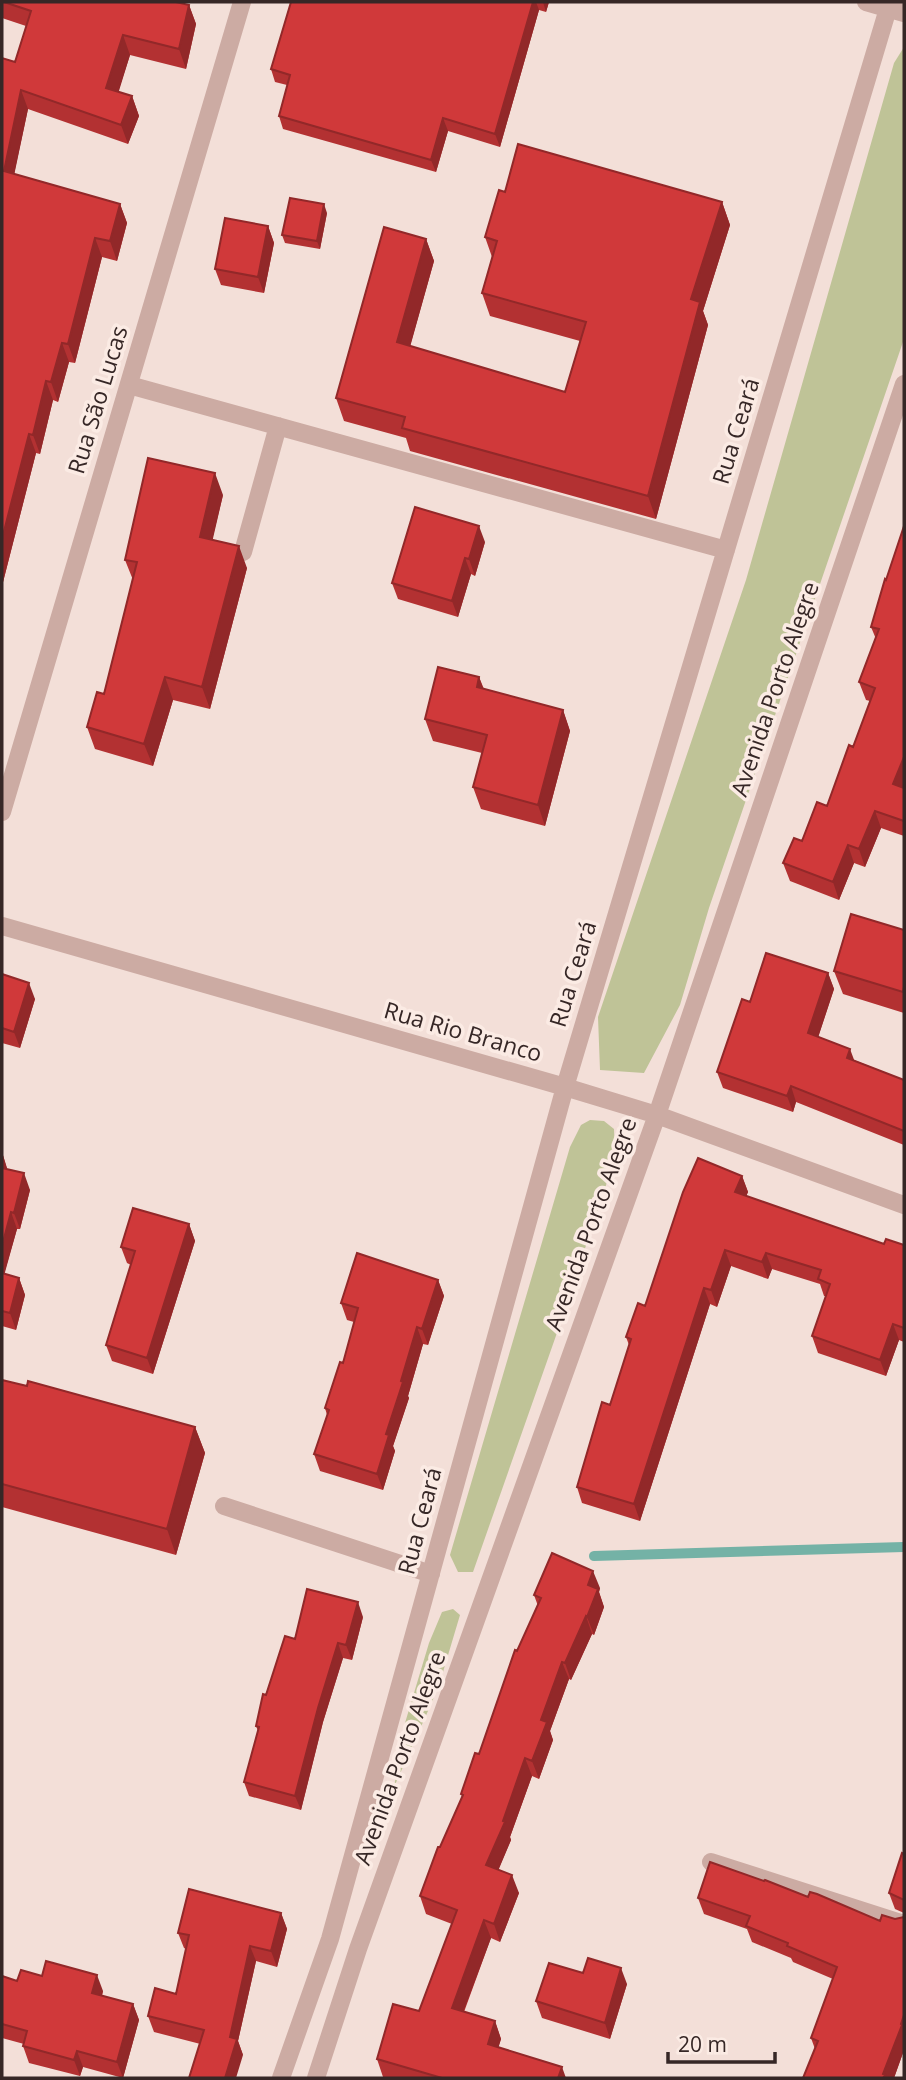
<svg xmlns="http://www.w3.org/2000/svg" width="906" height="2080" font-family="'Open Sans',sans-serif">
	<rect width="100%" height="100%" fill="#f3dfd8"/>
	<path fill="#bfc397" d="M904,47V339L709,908L680,1005L644,1073L600,1070L598,1017L746,580L894,63Z
		M590,1120L604,1121L614,1129L615,1158L558,1330L473,1572H458L450,1555L570,1147L581,1125Z
		M453,1609L460,1615L443,1672L432,1702L394,1787L405,1723L429,1643L442,1612Z"/>
	<g fill="none" stroke-linecap="round" stroke-linejoin="round">
		<path stroke="#74b2a6" stroke-width="10" d="M594,1556L904,1547"/>
		<path stroke="#ccaba3" stroke-width="18" d="M866,2L904,13
			M129,385L726,550
			M243,552L278,426
			M2,812L242,2
			M2,926L565,1087L657,1115L904,1205
			M224,1506L431,1574
			M711,1862L904,1924
			M281,2078L330,1939L565,1087L890,2
			M316,2078L358,1949L657,1115L904,384"/>
	</g>
	<path fill="#b33132" d="M2,2H183L182,3L189,5L196,24L186,69L130,55L118,92L132,96L139,116L128,144L28,109L14,174L120,204L127,223L117,261L102,257L75,363L69,362L58,402L53,400L40,454L36,453L2,586L15,62L26,26L2,18Z
		M291,2H549L546,12L539,10L500,147L448,131L436,172L283,129L279,116L287,85L275,82L271,69Z
		M505,192L722,202L730,225L703,311L708,325L656,519L410,451L406,438L344,421L336,398L426,239L434,261L410,346L565,392L580,341L490,316L482,293L492,257L485,237Z
		M327,213L320,249L285,243L282,235Z
		M268,226L274,243L264,293L221,285L215,269Z
		M223,495L212,540L247,568L210,709L173,700L153,766L95,749L87,727L104,694L133,580L125,560Z
		M904,526V836L881,828L865,867L854,863L839,900L790,881L783,863L802,841L827,806L853,747L870,701L866,700L859,682L876,639L871,627Z
		M485,542L475,576L471,574L458,617L398,599L392,583Z
		M479,677L484,689L563,710L570,731L545,826L481,809L473,787L482,753L433,741L425,719Z
		M904,930V1013L843,994L834,971Z
		M828,973L834,989L818,1037L854,1060L904,1080V1145L796,1102L793,1112L723,1088L717,1072L750,1002Z
		M2,974L35,999L20,1048L2,1043Z
		M2,1152L7,1169L30,1190L20,1229H17L4,1274L19,1278L25,1295L16,1330L2,1326Z
		M742,1176L748,1192L746,1196L884,1244L904,1245V1342L899,1340L886,1376L818,1353L812,1336L826,1296H824L820,1284L772,1269L768,1279L731,1266L717,1307L710,1304L640,1521L582,1503L577,1487L610,1405L629,1345L626,1337L645,1306Z
		M189,1224L195,1241L153,1374L112,1361L106,1345L131,1265L127,1263L121,1247Z
		M438,1280L444,1296L428,1345L423,1344L408,1396L409,1398L393,1446L395,1451L383,1490L320,1471L314,1454L327,1415L325,1408L343,1363L354,1322L347,1320L341,1303Z
		M2,1380L195,1427L205,1453L176,1555L2,1507Z
		M600,1588L599,1592L604,1607L594,1635L592,1634L571,1680L569,1679L550,1731L553,1740L539,1779L532,1776L510,1837L511,1840L498,1870L519,1893L500,1942L491,1938L464,2012L495,2021L501,2039L498,2048L566,2078H387L383,2077L377,2059L419,2011L452,1924L426,1914L420,1896L462,1796L461,1794L479,1754L517,1651L538,1606L534,1595Z
		M363,1617L352,1660L343,1658L323,1722L301,1810L249,1796L244,1782L258,1731L256,1726L266,1695Z
		M904,1854V1913L895,1909L889,1893Z
		M808,1897L904,2050L894,2078H803L815,2049L811,2038L833,1979L793,1962L791,1958L752,1942L747,1929L704,1914L698,1898Z
		M281,1913L287,1929L277,1967L256,1961L238,2041L243,2055L154,2032L148,2016L176,1994L186,1949L184,1948L178,1933Z
		M583,1973L627,1984L610,2039L542,2018L536,2001Z
		M2,1976L17,1981L103,1991L102,1996L133,2004L139,2020L123,2078L83,2067L80,2076L29,2063L23,2046L24,2044L2,2038Z"/>
	<path fill="#922829" d="M533,2H536L539,10L500,147L495,134Z
		M543,2H549L546,12Z
		M189,5L196,24L186,69L179,49Z
		M123,35L130,55L114,107L106,88Z
		M21,90L28,109L11,190L4,171Z
		M132,96L139,116L128,144L121,125Z
		M443,118L448,131L436,172L431,160Z
		M722,202L730,225L703,311L708,325L656,519L648,496L691,299Z
		M120,204L127,223L117,261L110,241Z
		M324,204L327,213L320,249L317,241Z
		M268,226L274,243L264,293L258,277Z
		M95,238L102,257L75,363L68,344Z
		M426,239L434,261L405,365L397,342Z
		M62,343L69,362L58,402L51,382Z
		M46,381L53,400L40,454L33,435Z
		M29,434L36,453L2,586V539Z
		M215,473L223,495L208,560L200,537Z
		M479,526L485,542L475,576L469,559Z
		M239,546L247,568L210,709L202,687Z
		M465,558L471,574L458,617L452,601Z
		M165,677L173,700L153,766L144,744Z
		M479,677L487,699L477,687Z
		M563,710L570,731L545,826L538,805Z
		M904,757V790L893,784Z
		M875,811L881,828L865,867L859,849Z
		M848,845L854,863L839,900L833,882Z
		M828,973L834,989L814,1050L808,1033Z
		M29,983L35,999L20,1048L14,1032Z
		M850,1049L856,1065L847,1058Z
		M791,1086L796,1102L793,1112L787,1096Z
		M2,1152L7,1168L3,1183L2,1179Z
		M24,1173L30,1190L20,1229L14,1213Z
		M742,1176L748,1192L741,1208L735,1192Z
		M11,1212L17,1229L2,1283V1246Z
		M189,1224L195,1241L153,1374L147,1358Z
		M725,1250L731,1266L717,1307L711,1290Z
		M766,1253L772,1269L768,1279L762,1262Z
		M19,1278L25,1295L16,1330L10,1313Z
		M438,1280L444,1296L428,1345L422,1329Z
		M704,1288L710,1304L640,1521L634,1504Z
		M893,1324L899,1340L886,1376L880,1360Z
		M417,1327L423,1344L408,1396L409,1398L393,1446L395,1451L383,1490L377,1474L386,1434Z
		M195,1427L205,1453L176,1555L167,1529Z
		M593,1571L600,1588L599,1592L604,1607L594,1635L587,1617L588,1585Z
		M358,1602L363,1617L352,1660L346,1645Z
		M586,1616L592,1634L571,1680L565,1663Z
		M338,1643L343,1658L323,1722L301,1810L295,1796L318,1708Z
		M562,1662L569,1679L550,1731L553,1740L539,1779L532,1761L541,1720Z
		M525,1758L532,1776L510,1837L511,1840L493,1883L486,1865Z
		M512,1875L519,1893L500,1942L494,1924Z
		M281,1913L287,1929L277,1967L271,1951Z
		M484,1920L491,1938L458,2026L452,2008Z
		M250,1946L256,1961L238,2041L243,2055L236,2078H225L230,2037Z
		M621,1968L627,1984L610,2039L605,2023Z
		M97,1975L103,1991L98,2009L92,1993Z
		M133,2004L139,2020L123,2078L117,2062Z
		M904,2015V2050L894,2078H883V2074Z
		M495,2021L501,2039L494,2062L488,2044Z
		M77,2051L83,2067L80,2076L74,2060Z
		M562,2067L566,2078H558Z"/>
	<path fill="#d0393a" stroke="#922829" stroke-width="2" d="M4,2H176L189,5L179,49L123,35L106,88L132,96L121,125L21,90L4,171L120,204L110,241L95,238L68,344L62,343L51,382L46,381L33,435L29,434L2,539V58L15,62L31,11Z
		M291,2H533L495,134L443,118L431,160L279,116L290,75L271,69Z
		M518,144L722,202L691,299L700,302L648,496L402,428L405,417L336,398L384,227L426,239L397,342L565,392L586,322L482,293L497,241L485,237L499,190L505,192Z
		M290,198L324,204L317,241L282,235Z
		M225,218L268,226L258,277L215,269Z
		M148,458L215,473L200,537L239,546L202,687L165,677L144,744L87,727L97,692L104,694L137,562L125,560Z
		M415,507L479,526L469,559L465,558L452,601L392,583Z
		M904,526V757L893,784L904,788V821L875,811L859,849L848,845L833,882L783,863L794,838L802,841L817,802L827,806L849,745L853,747L875,688L859,682L879,629L871,627L885,579L886,580Z
		M438,667L479,677L477,687L563,710L538,805L473,787L487,735L425,719Z
		M851,914L904,930V987L903,992L834,971Z
		M766,953L828,973L808,1033L850,1049L847,1058L904,1080V1131L791,1086L787,1096L717,1072L742,999L750,1002Z
		M2,974L29,983L14,1032L2,1028Z
		M698,1158L742,1176L735,1192L884,1244L886,1239L904,1245V1328L893,1324L880,1360L812,1336L830,1284L818,1279L821,1270L766,1253L762,1262L725,1250L711,1290L704,1288L634,1504L577,1487L602,1402L610,1405L631,1339L626,1337L638,1303L645,1306L683,1192Z
		M2,1168L24,1173L14,1213L11,1212L2,1246Z
		M133,1208L189,1224L147,1358L106,1345L135,1251L121,1247Z
		M357,1253L438,1280L422,1329L417,1327L401,1381L403,1382L386,1434L389,1435L377,1474L314,1454L329,1410L325,1408L340,1362L343,1363L358,1308L341,1303Z
		M2,1273L19,1278L10,1313L2,1311Z
		M2,1380L27,1386L28,1381L195,1427L167,1529L2,1484Z
		M552,1553L593,1571L588,1585L598,1589L587,1617L586,1616L565,1663L562,1662L541,1720L547,1722L532,1761L525,1758L503,1821L505,1822L486,1865L512,1875L494,1924L484,1920L452,2008L495,2021L488,2044L562,2067L558,2078H442L377,2059L393,2004L419,2011L457,1910L420,1896L438,1847H440L463,1795L461,1794L475,1753L479,1754L515,1650L517,1651L541,1598L534,1595Z
		M307,1589L358,1602L346,1645L338,1643L318,1708L295,1796L244,1782L259,1727L256,1726L263,1694L266,1695L285,1636L295,1639Z
		M902,1853L904,1854V1900L889,1893Z
		M710,1862L764,1881L765,1880L808,1897L810,1892L817,1894L880,1921L882,1915L895,1919L904,1917V2015L901,2024L902,2025L883,2074L885,2075L883,2078H803L818,2041L811,2038L837,1967L787,1946L788,1943L746,1926L750,1916L698,1898Z
		M189,1889L281,1913L271,1951L250,1946L230,2037L237,2039L225,2078H189L204,2030L148,2016L155,1988L176,1994L189,1935L178,1933Z
		M588,1958L621,1968L605,2023L536,2001L549,1963L583,1973Z
		M46,1961L97,1975L92,1993L133,2004L117,2062L77,2051L74,2060L23,2046L27,2031L2,2024V1976L17,1981L21,1970L42,1976Z"/>
	<g text-anchor="middle" stroke-width="7" stroke-linejoin="round" paint-order="stroke">
		<g font-size="23" fill="#362726" stroke="#fbebe4">
			<text transform="translate(98 400) rotate(-73)" y="8">Rua São Lucas</text>
			<text transform="translate(736 431) rotate(-73)" y="8">Rua Ceará</text>
			<text transform="translate(775 689) rotate(-71)" y="8">Avenida Porto Alegre</text>
			<text transform="translate(573 974) rotate(-73)" y="8">Rua Ceará</text>
			<text transform="translate(463 1032) rotate(16)" y="8">Rua Rio Branco</text>
			<text transform="translate(591 1224) rotate(-70)" y="8">Avenida Porto Alegre</text>
			<text transform="translate(420 1521) rotate(-75)" y="8">Rua Ceará</text>
			<text transform="translate(400 1758) rotate(-70)" y="8">Avenida Porto Alegre</text>
		</g>
	</g>
	<rect width="906" height="2080" fill="none" stroke="#362726" stroke-width="7"/>
	<path d="M668 2052v10h107v-10" fill="none" stroke="#362726" stroke-width="3.5"/>
	<text x="678" y="2052" font-size="21" fill="#362726" stroke="#fbebe4" stroke-width="5" paint-order="stroke">20 m</text>
</svg>
